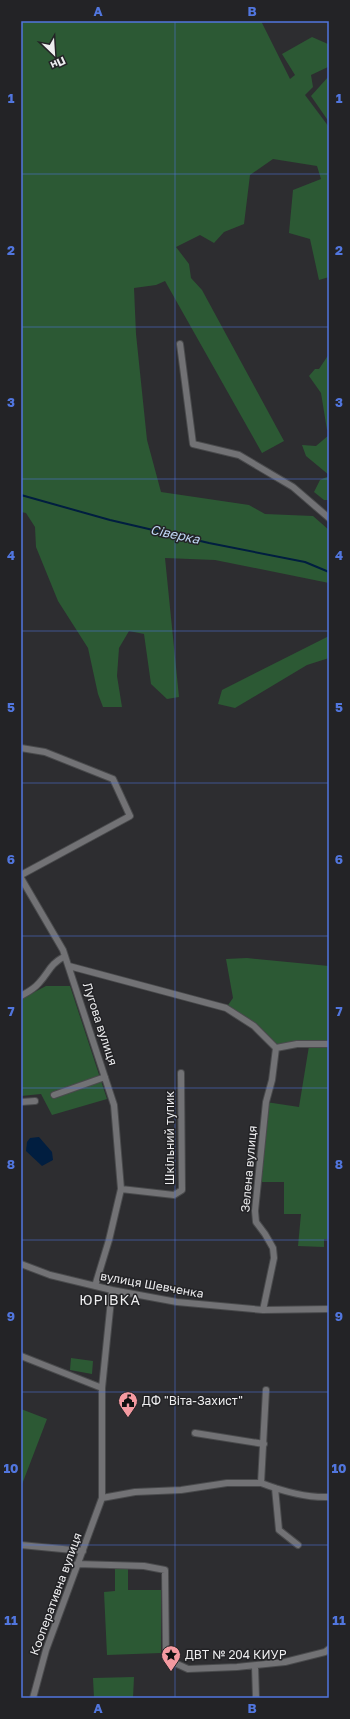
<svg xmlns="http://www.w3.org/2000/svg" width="350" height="1719" font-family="'Golos Text',sans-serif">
	<rect width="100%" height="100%" fill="#2d2d30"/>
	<path fill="#2c5934" d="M21,21H261L290,79L295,75L282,54L312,37L328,44V67L311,75L313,87L305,95L329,127V277L319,280L310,239L289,233L293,190L321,179L317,166L273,159L250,175L244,224L224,232L214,243L200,235L176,247L189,264L191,278L202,290L284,441L262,453L165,281L156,285L134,288L136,334L147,440L161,492L249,505L265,514L313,516L329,530V583L215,560L165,558L179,697L167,699L151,684L144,634L129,631L119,648L117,676L122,707H103L98,694L88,648L58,601L36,547L35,527L26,513L21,512Z
		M329,76V122L311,96Z
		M329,354V429L327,430L321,393L309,376L315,369H319Z
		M329,435V475L306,456L302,445L316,446Z
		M329,476V500H324L314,492L320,480Z
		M329,636V658L307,665L235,708L218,704L222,690Z
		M247,958L329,966V1239H324V1247L298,1246L301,1214H284V1182H258L266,1102L299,1107L309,1046L276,1048L254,1026L226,1008L233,998L226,959Z
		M46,986H70L107,1099L52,1115L41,1094L21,1096V999Z
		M71,1358L93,1361L92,1374L70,1370Z
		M21,1409L47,1419L21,1487Z
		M115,1568L128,1569V1590H161V1653L107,1655L104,1592L115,1591Z
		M134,1677L133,1698H94L93,1678Z"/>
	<path fill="#011e40" d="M39,1137L52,1152L53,1160L42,1166L26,1151L27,1142L30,1138Z"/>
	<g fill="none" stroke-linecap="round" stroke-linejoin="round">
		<path stroke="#011e40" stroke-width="2" d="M21,495L110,520L209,543L305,562L329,572"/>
		<g stroke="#494a4c" stroke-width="8">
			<path id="minor" d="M180,344L193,444L239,455L293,487L329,518
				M21,748L45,752L113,779L130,816L21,875
				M21,878L63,950L114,1105L121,1189L109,1240L95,1286
				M69,966L226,1008L254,1026L276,1048L297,1044H329
				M21,996C28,992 34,989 39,983C50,971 49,965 65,956
				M54,1095L105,1077
				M21,1102L35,1101
				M121,1189L174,1195L182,1190L181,1073
				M21,1264L50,1275L112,1290L177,1302L263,1310L329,1309
				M263,1310L274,1258L273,1248L265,1234L256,1222L255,1211L266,1102L272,1080L276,1048
				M21,1356L102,1388
				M266,1390L261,1483C282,1491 306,1498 329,1497
				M195,1433L264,1444
				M275,1488L279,1530L298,1545
				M102,1498L135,1492L181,1490L227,1483H261
				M21,1545L83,1551
				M77,1564L144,1566L165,1570L166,1659L188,1669L237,1667L285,1662L325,1652L329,1649
				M255,1666L256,1698
				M33,1698L46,1650L102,1498V1388L112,1290"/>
		</g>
		<use href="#minor" stroke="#727275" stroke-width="6"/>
	</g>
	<path fill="none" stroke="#5176de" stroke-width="1" stroke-opacity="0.55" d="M175,21V1698M21,174H329M21,327H329M21,479H329M21,631H329M21,783H329M21,936H329M21,1088H329M21,1240H329M21,1392H329M21,1545H329"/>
	<defs>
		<g id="civic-pin" transform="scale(1)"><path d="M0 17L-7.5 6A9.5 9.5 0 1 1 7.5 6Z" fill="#f49aa1" stroke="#232326"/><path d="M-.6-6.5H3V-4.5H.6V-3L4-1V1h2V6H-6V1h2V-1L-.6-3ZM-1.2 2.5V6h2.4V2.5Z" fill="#111"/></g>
		<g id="sight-pin" transform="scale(1)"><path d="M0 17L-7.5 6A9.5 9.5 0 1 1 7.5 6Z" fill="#f49aa1" stroke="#232326"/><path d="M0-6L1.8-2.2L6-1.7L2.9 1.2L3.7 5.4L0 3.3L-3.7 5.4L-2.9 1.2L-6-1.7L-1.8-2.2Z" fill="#111"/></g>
	</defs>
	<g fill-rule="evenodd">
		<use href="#civic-pin" x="128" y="1401"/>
		<use href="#sight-pin" x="171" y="1655"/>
	</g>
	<g text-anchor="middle" stroke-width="3" stroke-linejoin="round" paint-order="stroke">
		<g font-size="12" fill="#ededef" stroke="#232326">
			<text transform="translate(100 1024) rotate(72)" y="4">Лугова вулиця</text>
			<text transform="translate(170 1138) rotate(-90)" y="4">Шкільний тупик</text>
			<text transform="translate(249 1169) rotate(-85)" y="4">Зелена вулиця</text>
			<text transform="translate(152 1285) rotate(10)" y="4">вулиця Шевченка</text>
			<text transform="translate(56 1594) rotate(-70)" y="4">Кооперативна вулиця</text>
		</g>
		<g font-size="12" fill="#ededef" stroke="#232326" text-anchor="start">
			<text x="142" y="1405">ДФ "Віта-Захист"</text>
			<text x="185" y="1659">ДВТ № 204 КИУР</text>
		</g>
		<g font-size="13" font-style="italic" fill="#bdd4f2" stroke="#232326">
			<text transform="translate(175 534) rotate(12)" y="5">Сіверка</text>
		</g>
		<g font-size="14" letter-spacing="1" fill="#ededef" stroke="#232326">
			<text x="110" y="1305">ЮРІВКА</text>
		</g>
	</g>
	<rect width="350" height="1719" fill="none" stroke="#232326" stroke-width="44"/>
	<g transform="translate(54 54) rotate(155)" stroke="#232326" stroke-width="3" paint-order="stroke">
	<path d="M0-3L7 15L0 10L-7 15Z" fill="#ededef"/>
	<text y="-6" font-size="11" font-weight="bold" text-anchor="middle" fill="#ededef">Пн</text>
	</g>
	<rect x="22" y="22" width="306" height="1675" fill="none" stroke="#5176de" stroke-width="1.5"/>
	<g font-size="13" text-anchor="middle" font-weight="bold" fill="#5176de">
		<text x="98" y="16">A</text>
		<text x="252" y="16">B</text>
		<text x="11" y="103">1</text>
		<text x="339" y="103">1</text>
		<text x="11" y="255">2</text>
		<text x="339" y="255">2</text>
		<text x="11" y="407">3</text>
		<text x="339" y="407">3</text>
		<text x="11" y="560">4</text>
		<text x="339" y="560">4</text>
		<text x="11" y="712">5</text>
		<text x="339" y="712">5</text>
		<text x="11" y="864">6</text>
		<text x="339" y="864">6</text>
		<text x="11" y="1016">7</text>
		<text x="339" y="1016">7</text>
		<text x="11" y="1169">8</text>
		<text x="339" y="1169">8</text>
		<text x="11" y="1321">9</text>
		<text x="339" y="1321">9</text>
		<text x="11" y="1473">10</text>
		<text x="339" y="1473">10</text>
		<text x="11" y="1625">11</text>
		<text x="339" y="1625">11</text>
		<text x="98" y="1713">A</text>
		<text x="252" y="1713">B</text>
	</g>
</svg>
